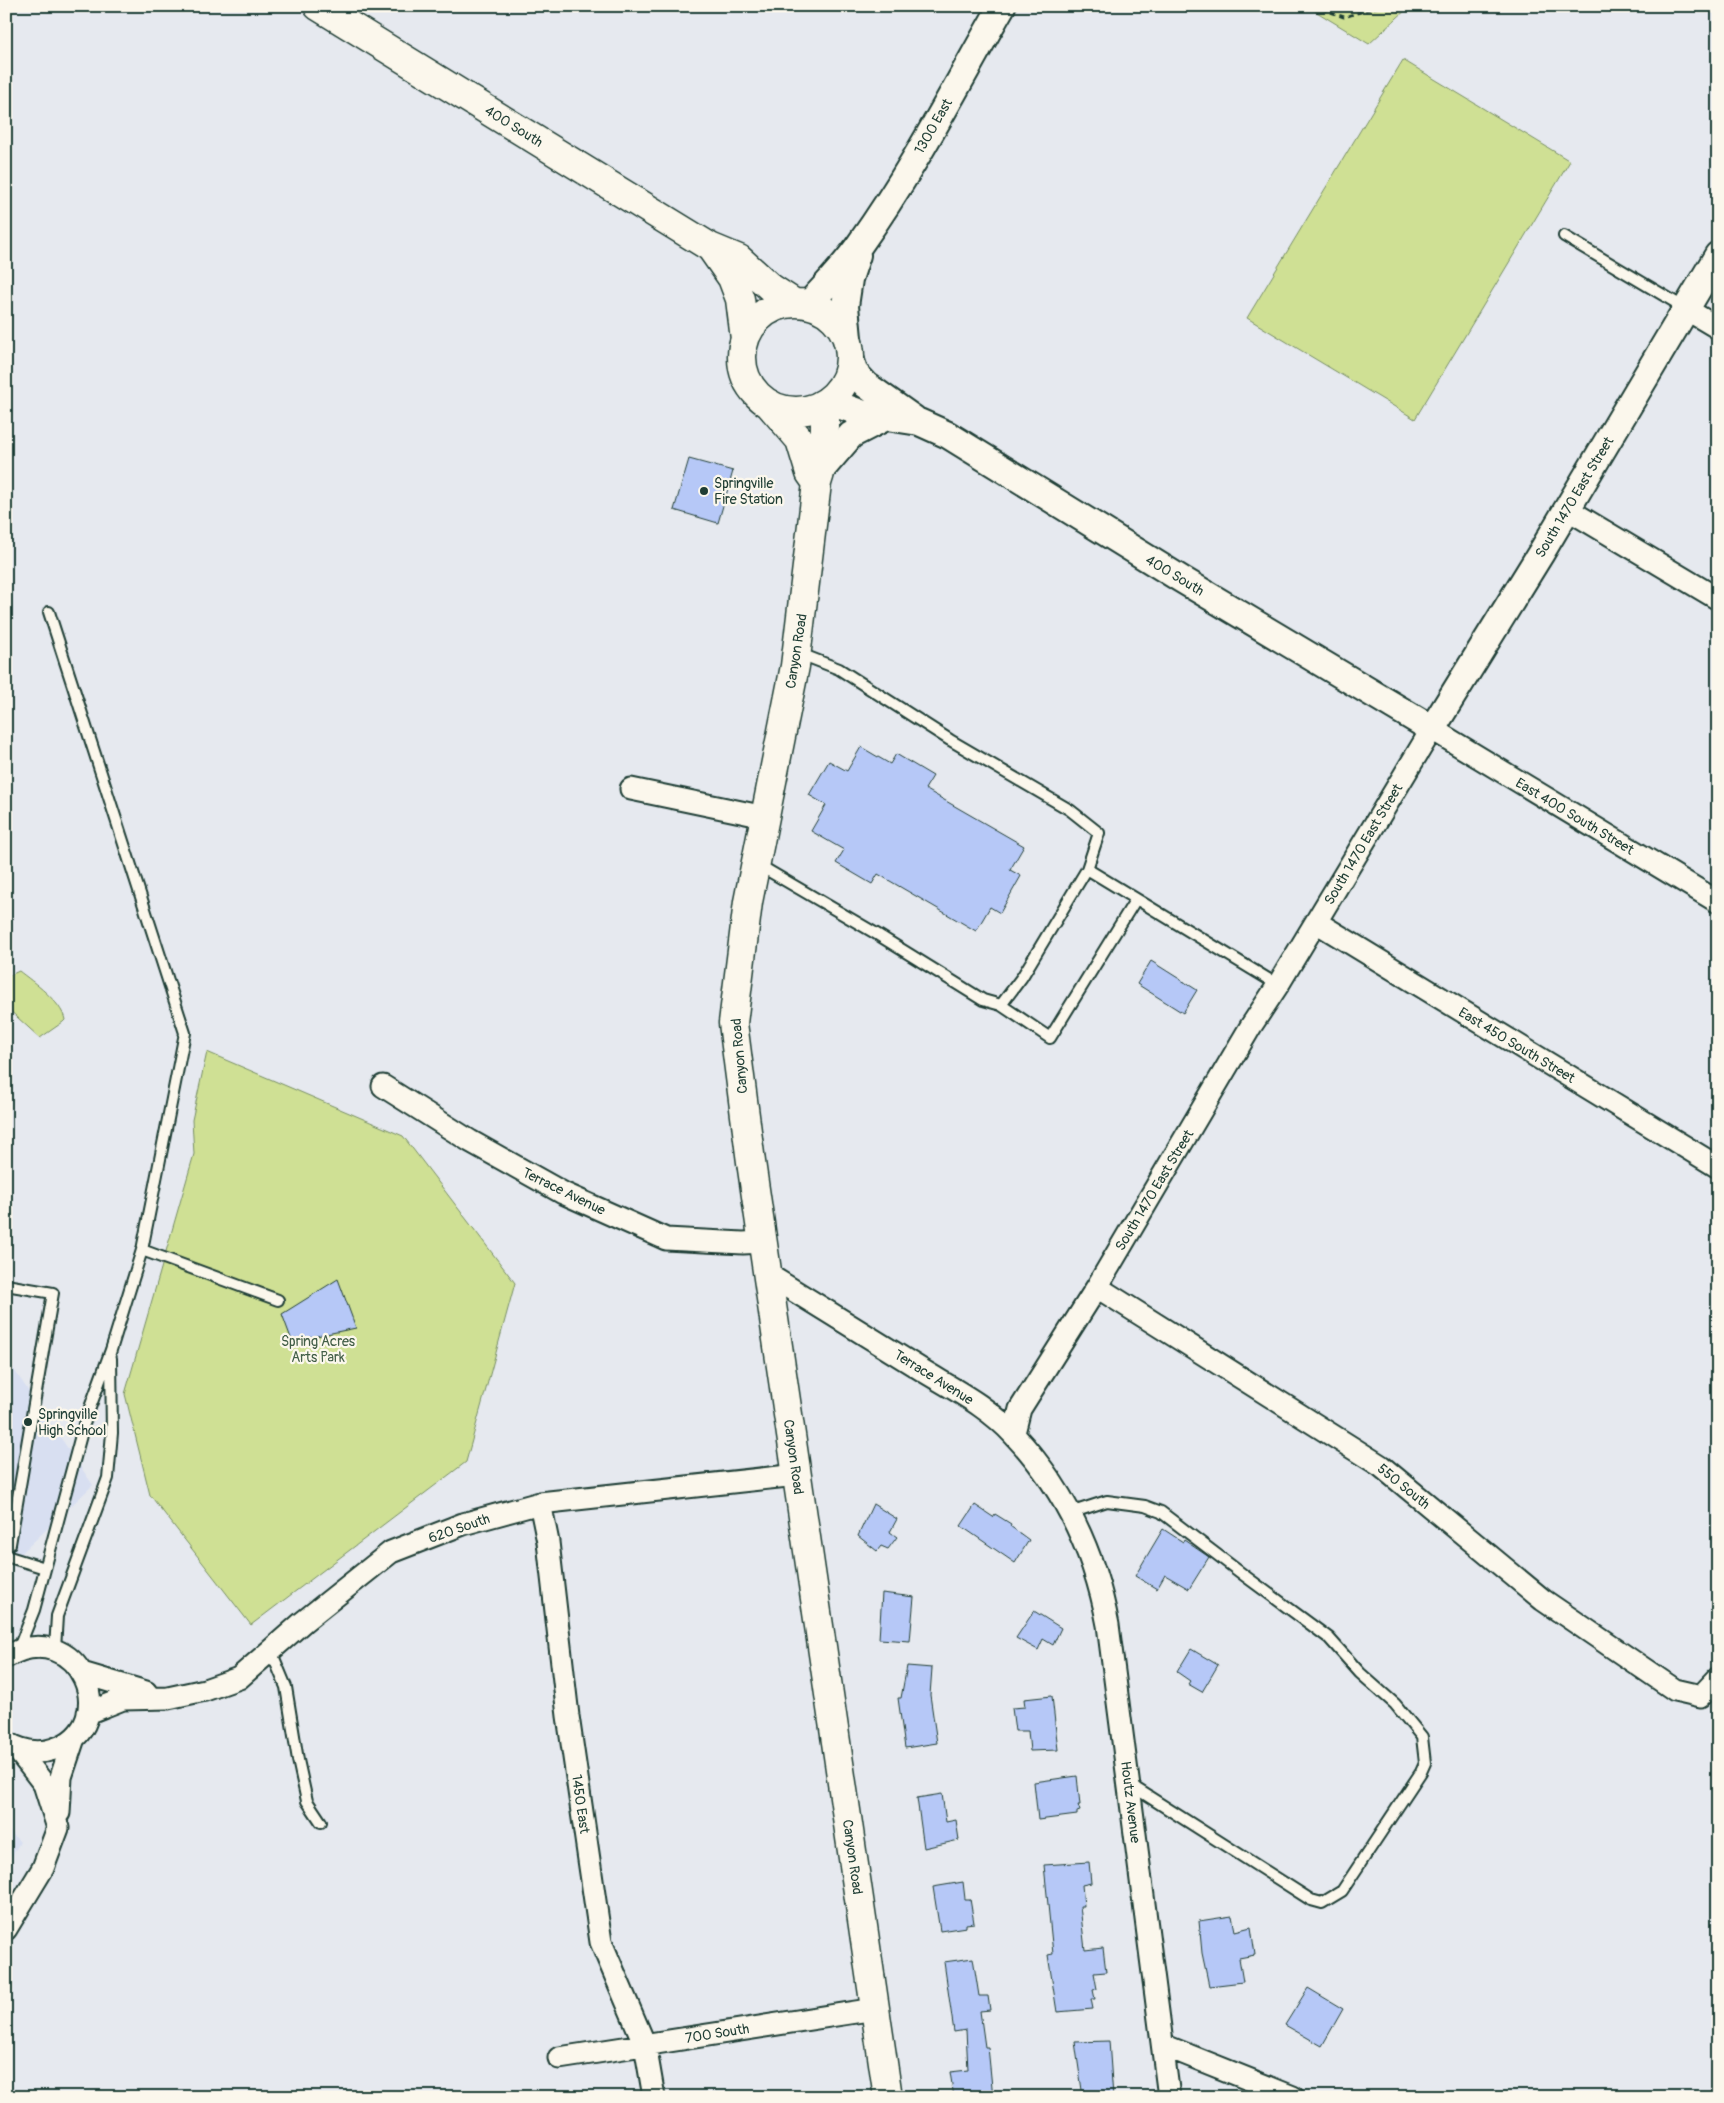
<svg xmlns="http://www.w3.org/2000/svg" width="1724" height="2103" font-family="Pangolin,sans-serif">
	<rect width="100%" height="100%" fill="#e6e9ef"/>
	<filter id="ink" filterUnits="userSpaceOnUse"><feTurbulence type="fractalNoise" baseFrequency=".02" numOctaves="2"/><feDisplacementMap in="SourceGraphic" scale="10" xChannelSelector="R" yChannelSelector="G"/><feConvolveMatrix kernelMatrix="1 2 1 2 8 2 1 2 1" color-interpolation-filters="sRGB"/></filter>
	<g filter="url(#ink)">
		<path fill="#d8dff1" d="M6,1358L93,1485L6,1568Z
			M6,1827L20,1842L6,1867Z"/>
		<path fill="#cfe094" stroke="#778e64" d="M1307,6H1410L1369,44Z
			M1403,60L1570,161L1415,419L1247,318Z
			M19,971C33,982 62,1002 65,1020L63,1022L40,1038L6,1007V977Z
			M207,1052L403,1136L515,1283L466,1462L251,1625L150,1495L125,1394L194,1154L192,1120Z"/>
		<path fill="#b6c8f7" stroke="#1f3d34" d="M689,459L733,471L718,523L674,510Z
			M861,747L890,764L896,754L933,776L925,789L1024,846L1010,870L1021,876L1000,913L990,907L976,931L878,874L872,884L836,863L844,850L811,831L826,805L809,795L829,761L847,771Z
			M1151,961L1197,990L1183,1013L1137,984Z
			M338,1279L356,1328L292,1341L282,1314Z
			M873,1504L897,1519L890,1532L897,1537L888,1549L881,1546L877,1551L858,1536Z
			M975,1505L993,1517L995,1514L1011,1524L1010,1526L1029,1540L1015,1563L961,1526Z
			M1163,1529L1183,1542L1184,1540L1209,1557L1189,1589L1165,1575L1157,1589L1135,1576Z
			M882,1593L914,1597L910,1641L879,1639Z
			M1034,1611L1061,1628L1053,1645L1043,1639L1038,1650L1016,1638Z
			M1191,1649L1218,1665L1202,1692L1188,1684L1190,1681L1177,1672Z
			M907,1666L932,1668L930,1695L937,1743L905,1748L898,1698H901Z
			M1052,1696L1058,1750L1030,1751L1028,1731H1015L1012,1708L1025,1707L1024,1699Z
			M1077,1776L1080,1805H1078L1080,1811L1077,1812V1815L1038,1820L1034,1782Z
			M942,1794L946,1822L956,1820L959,1840L924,1848L917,1798Z
			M1089,1862L1091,1883L1082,1885L1084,1906H1080L1085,1950L1103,1948L1106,1972L1094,1973L1097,1989L1093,1990L1095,1999H1091L1093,2009L1057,2012L1048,1955L1053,1954L1044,1865Z
			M963,1882L965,1899H970L974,1923L966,1924V1927L940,1931L933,1887Z
			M1232,1916L1235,1931L1251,1927L1255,1955L1239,1958L1243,1982L1209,1986L1202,1953L1199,1921Z
			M973,1958L979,1996H988L990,2010L980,2011L985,2047H988L993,2097H954L950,2072L968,2070L966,2030L954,2032L944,1962Z
			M1308,1988L1343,2009L1322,2046L1285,2025Z
			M1109,2041L1113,2097H1083L1075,2042Z"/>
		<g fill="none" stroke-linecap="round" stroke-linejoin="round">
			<g stroke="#1f3d34" stroke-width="14">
				<path id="service" d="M1564,236L1685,308
					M798,653L839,669L950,740L1070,810L1099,833L1087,869
					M757,864L875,933L983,1000L1001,1005L1022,977L1087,869L1278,985
					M1001,1005L1050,1038L1136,899
					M142,1250L278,1300
					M6,1285L53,1293L10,1544L6,1548
					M1070,1513L1107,1501L1145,1506L1161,1512L1245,1576L1329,1638L1360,1673L1395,1704L1422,1737L1425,1763L1421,1772L1342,1891L1322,1903L1311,1900L1129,1784
					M6,1556L45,1568
					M55,1649L57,1616L108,1478L112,1433L111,1358
					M18,1650L34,1610L84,1424L111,1350L142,1250L185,1033L49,612
					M271,1651L286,1687L298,1760L307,1801L321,1822"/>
			</g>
			<g stroke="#1f3d34" stroke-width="25">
				<path id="minor" d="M1686,309L1718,328
					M1567,509L1718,599
					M631,789L765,817
					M1316,922L1718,1167
					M383,1086L470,1141L563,1193L666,1239L743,1243L763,1242
					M767,1274C819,1306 870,1338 922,1370C953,1389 989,1407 1014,1435C1064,1488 1095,1554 1108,1625L1169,2097
					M1097,1287L1381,1466L1543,1600L1675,1690L1701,1696L1718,1678
					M1014,1433L1020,1409L1097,1287L1251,1026L1278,985L1432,729L1718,902
					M540,1503L548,1542L568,1716L601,1942L645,2045L654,2097
					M6,1657C79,1614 125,1726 54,1749C37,1755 21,1751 6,1742
					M82,1673L146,1692
					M88,1713L123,1699L168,1698L205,1690L239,1678L303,1622L391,1552L463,1524L540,1503L797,1475
					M59,1813L61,1777L74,1738
					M6,1929L43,1868L58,1828L44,1784L16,1748
					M1163,2045L1293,2097
					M559,2058L875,2009"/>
			</g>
			<g stroke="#1f3d34" stroke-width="30">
				<path id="tertiary" d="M808,305C826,285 845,266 860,244C913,170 956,86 1002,6
					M849,349L845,306L849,279L857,255
					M850,358L855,373L866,385L914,419
					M827,401L861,413L919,422L948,435L1181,579L1432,729L1541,553L1718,255
					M821,470L851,435L886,417"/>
			</g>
			<g stroke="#1f3d34" stroke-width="31">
				<path id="secondary" d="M318,6L710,247L739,259L771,288L794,303
					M711,248L732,278L740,299L745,339
					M742 357a54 54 0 1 1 108 0a54 54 0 1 1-108 0Z
					M825,403C825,430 826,457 817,483L795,666L748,902L733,1023L751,1162L888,2097
					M769,404L800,440L810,473L817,483"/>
			</g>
			<path stroke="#1f3d34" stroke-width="3" stroke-dasharray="5 4" stroke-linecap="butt" d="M1314,6L1344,17L1380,6"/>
			<use href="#service" stroke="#fbf7ec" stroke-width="10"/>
			<use href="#minor" stroke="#fbf7ec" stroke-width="21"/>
			<use href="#tertiary" stroke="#fbf7ec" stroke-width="26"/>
			<use href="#secondary" stroke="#fbf7ec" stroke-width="28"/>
		</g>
	</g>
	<g fill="#1f3d34" stroke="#fbf7ec" stroke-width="2">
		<circle cx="704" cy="491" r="5"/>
		<circle cx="28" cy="1422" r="5"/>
	</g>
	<g text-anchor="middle" stroke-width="4.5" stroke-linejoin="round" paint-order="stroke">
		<g font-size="14" fill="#1f3d34" stroke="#fbf7ec">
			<text transform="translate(514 126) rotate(32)" y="5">400 South</text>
			<text transform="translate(933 126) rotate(-60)" y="5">1300 East</text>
			<text transform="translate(1574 497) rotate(-59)" y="5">South 1470 East Street</text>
			<text transform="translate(1175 575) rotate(31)" y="5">400 South</text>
			<text transform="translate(796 651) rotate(-81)" y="5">Canyon Road</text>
			<text transform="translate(1575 816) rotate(31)" y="5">East 400 South Street</text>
			<text transform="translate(1363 844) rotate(-59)" y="5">South 1470 East Street</text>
			<text transform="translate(1517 1045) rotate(31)" y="5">East 450 South Street</text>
			<text transform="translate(739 1056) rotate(-95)" y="5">Canyon Road</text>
			<text transform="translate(1154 1190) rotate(-59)" y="5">South 1470 East Street</text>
			<text transform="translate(564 1191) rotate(26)" y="5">Terrace Avenue</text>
			<text transform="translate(934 1377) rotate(32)" y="5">Terrace Avenue</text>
			<text transform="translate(794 1457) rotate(82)" y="5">Canyon Road</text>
			<text transform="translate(1404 1486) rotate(39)" y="5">550 South</text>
			<text transform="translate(459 1528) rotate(-19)" y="5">620 South</text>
			<text transform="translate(1131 1802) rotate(83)" y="5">Houtz Avenue</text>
			<text transform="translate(581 1804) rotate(82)" y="5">1450 East</text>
			<text transform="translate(853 1857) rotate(82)" y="5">Canyon Road</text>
			<text transform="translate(717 2033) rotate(-9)" y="5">700 South</text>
		</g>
		<g font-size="14" fill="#1f3d34" stroke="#fbf7ec" text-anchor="start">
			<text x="714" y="488">Springville<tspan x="714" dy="16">Fire Station</tspan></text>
			<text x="38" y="1419">Springville<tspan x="38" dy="16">High School</tspan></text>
		</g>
		<g font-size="14" fill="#425e47" stroke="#fbf7ec">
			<text x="318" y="1346">Spring Acres<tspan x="318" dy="16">Arts Park</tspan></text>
		</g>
	</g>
	<rect width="1724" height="2103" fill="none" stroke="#fbf7ec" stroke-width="25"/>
	<rect x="12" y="12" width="1699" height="2078" fill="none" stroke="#1f3d34" stroke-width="2" filter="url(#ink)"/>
</svg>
